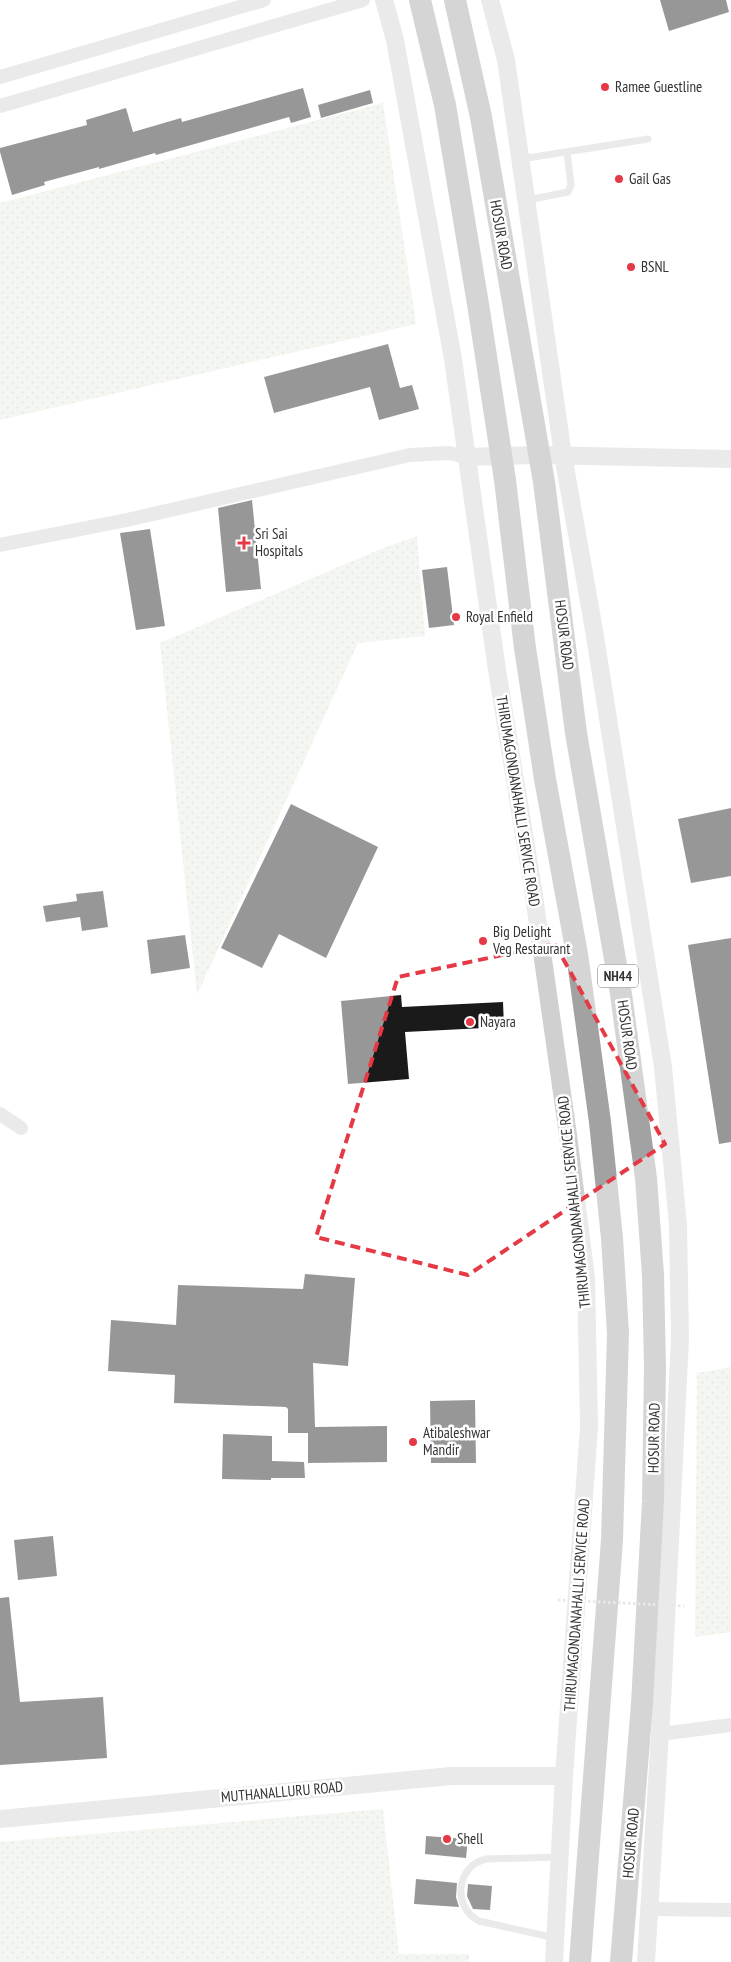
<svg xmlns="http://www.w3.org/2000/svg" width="731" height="1962" font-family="'PT Sans Narrow',sans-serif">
	<defs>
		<pattern id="grass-dots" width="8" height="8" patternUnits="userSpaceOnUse" patternTransform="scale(1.25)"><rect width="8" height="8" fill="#e6ecdf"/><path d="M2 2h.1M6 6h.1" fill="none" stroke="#c6cbc0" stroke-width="1.8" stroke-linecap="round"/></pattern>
	</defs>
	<rect width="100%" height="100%" fill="#fff"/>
	<path fill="url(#grass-dots)" d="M383,103L416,324L0,420V203Z
		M417,536L425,636L358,643L197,995L160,643L378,550Z
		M731,1367V1632L695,1637L697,1373Z
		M383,1809L399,1954H469V1962H0V1842Z"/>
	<path fill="#1a1a1a" d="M660,0H726L729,12L669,31Z
		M303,88L311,117L291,123L289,117L156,155L155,153L99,169V167L44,182L45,185L12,195L0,152V148L87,125L86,120L126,108L133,132L181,118L182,122Z
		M370,90L373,103L321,118L318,105Z
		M388,344L400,388L412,385L419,409L379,420L370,387L274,413L264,377Z
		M252,500L261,589L226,592L218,508Z
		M150,529L165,626L136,630L120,533Z
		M447,567L454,625L429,628L422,570Z
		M291,804L378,847L326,958L279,934L262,968L221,948Z
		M731,808V876L691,883L678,819Z
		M103,891L108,927L82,931L80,917L46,922L43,906L77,901L76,894Z
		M185,935L190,968L151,974L147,940Z
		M731,938V1142L719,1144L688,945Z
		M401,995L402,1007L503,1002L504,1027L405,1032L409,1079L348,1084L341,1001Z
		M305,1274L355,1278L348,1366L313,1363L315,1427L387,1426V1462L308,1463V1433H288V1409L286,1407L174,1403L175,1375L108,1371L111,1320L176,1325L178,1285L303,1289Z
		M475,1400L476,1463H431L430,1401Z
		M223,1434L272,1436V1461L304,1462L305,1478H271V1480L222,1479Z
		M53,1536L57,1576L18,1580L14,1540Z
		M9,1597L20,1702L103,1697L107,1758L0,1765V1598Z
		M426,1836L468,1839L466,1858L425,1854Z
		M416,1879L457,1883L456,1897L459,1907L414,1904Z
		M468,1884L492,1886L490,1910L473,1909L467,1896Z"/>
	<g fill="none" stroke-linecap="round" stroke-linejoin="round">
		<path stroke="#d0d0d0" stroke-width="7" d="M521,159L648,139
			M527,200L568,192L571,185L567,152
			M555,1938L479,1921C452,1907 456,1866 486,1859L560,1857"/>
		<path stroke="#d0d0d0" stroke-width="14" d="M0,77L264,0
			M0,106L363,0
			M0,545L127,520L410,455L449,453L467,457
			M0,1114L21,1128
			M660,1734L731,1725
			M649,1909L731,1910"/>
		<path stroke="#d0d0d0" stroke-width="18" d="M384,0L395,40L453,359L497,670L533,889L568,1135L586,1278L589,1427L564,1776L554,1962
			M490,0L506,60L563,455L594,630L663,1067L678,1225L680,1339L662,1701L646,1962
			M467,457L539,455L731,459
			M0,1819L451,1776H564"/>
		<path stroke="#a2a2a2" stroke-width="22" d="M420,0L445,105L478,304L505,480L525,648L545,779L577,954L600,1122L612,1238L618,1333L612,1540L580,1962
			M455,0L481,117L544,482L576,733L621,994L646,1178L653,1275L655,1367L653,1501L642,1704L621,1962"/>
		<path stroke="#cdcdcd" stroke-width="3" stroke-dasharray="2.5 2.5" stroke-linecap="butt" d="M558,1600L684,1606"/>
	</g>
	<path d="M0 0H731V1962H0ZM555,944L665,1144L468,1275L316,1237L398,977Z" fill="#fff" fill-opacity=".55" fill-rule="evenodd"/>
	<path fill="none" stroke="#e63946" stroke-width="4" stroke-dasharray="10 6" stroke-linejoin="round" d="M555,944L665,1144L468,1275L316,1237L398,977Z"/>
	<g fill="#e63946" stroke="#fff" stroke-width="2">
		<circle cx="605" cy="87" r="5"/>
		<circle cx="619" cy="179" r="5"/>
		<circle cx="631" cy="267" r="5"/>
		<path d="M241.5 535.5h5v5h5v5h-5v5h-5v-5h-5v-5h5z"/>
		<circle cx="456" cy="617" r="5"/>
		<circle cx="483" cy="941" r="5"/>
		<circle cx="470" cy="1022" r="5"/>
		<circle cx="413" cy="1442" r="5"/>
		<circle cx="447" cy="1839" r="5"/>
	</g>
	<g text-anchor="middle" stroke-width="5" stroke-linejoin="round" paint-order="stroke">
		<rect fill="#fff" stroke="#707070" stroke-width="1" x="598" y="964.5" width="40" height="23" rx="4"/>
		<g font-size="14" font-weight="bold" fill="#333">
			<text x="618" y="981">NH44</text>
		</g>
		<g font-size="15" fill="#333" stroke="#fff" text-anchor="start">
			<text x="615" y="92">Ramee Guestline</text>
			<text x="629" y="184">Gail Gas</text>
			<text x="641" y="272">BSNL</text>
			<text x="255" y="539">Sri Sai<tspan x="255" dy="17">Hospitals</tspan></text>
			<text x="466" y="622">Royal Enfield</text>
			<text x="493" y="937">Big Delight<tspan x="493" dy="17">Veg Restaurant</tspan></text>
			<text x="480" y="1027">Nayara</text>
			<text x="423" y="1438">Atibaleshwar<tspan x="423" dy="17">Mandir</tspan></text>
			<text x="457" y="1844">Shell</text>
		</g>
		<g font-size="15" fill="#333" stroke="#fff">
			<text transform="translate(501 235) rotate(80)" y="5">HOSUR ROAD</text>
			<text transform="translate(564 635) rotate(83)" y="5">HOSUR ROAD</text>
			<text transform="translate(518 801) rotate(81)" y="5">THIRUMAGONDANAHALLI SERVICE ROAD</text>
			<text transform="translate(627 1035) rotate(82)" y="5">HOSUR ROAD</text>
			<text transform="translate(574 1202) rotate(-96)" y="5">THIRUMAGONDANAHALLI SERVICE ROAD</text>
			<text transform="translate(654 1438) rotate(-89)" y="5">HOSUR ROAD</text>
			<text transform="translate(577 1605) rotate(-86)" y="5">THIRUMAGONDANAHALLI SERVICE ROAD</text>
			<text transform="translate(282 1792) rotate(-5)" y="5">MUTHANALLURU ROAD</text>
			<text transform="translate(631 1843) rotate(-85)" y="5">HOSUR ROAD</text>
		</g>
	</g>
</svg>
